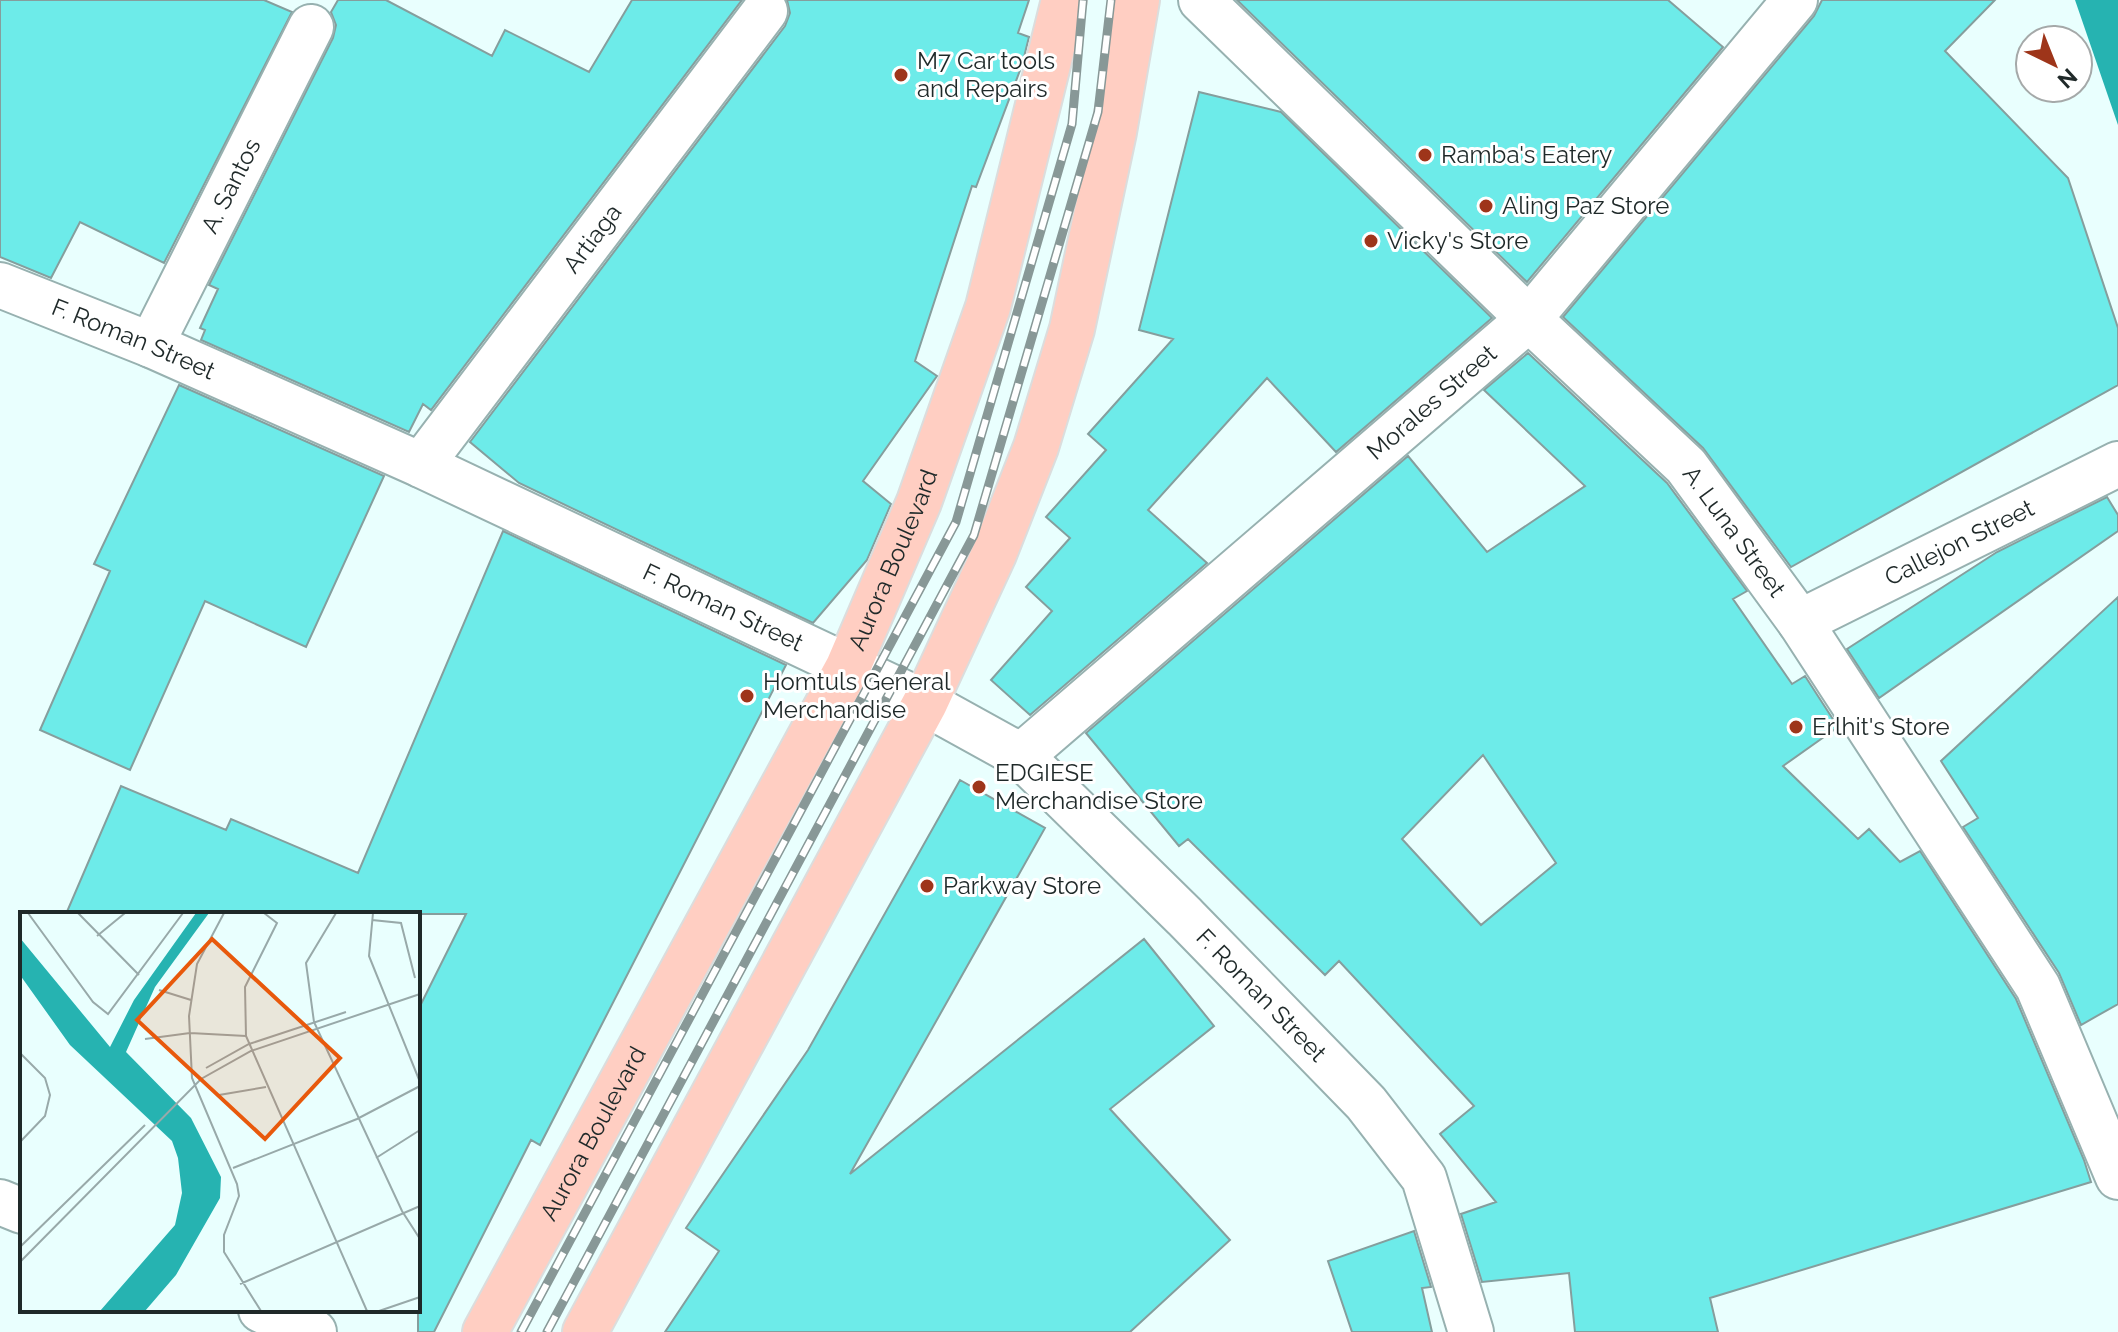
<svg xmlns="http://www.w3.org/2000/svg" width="2118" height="1332" font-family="Raleway,sans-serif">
	<rect width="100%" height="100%" fill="#e9fffe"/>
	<path fill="#26b3b1" d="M2075,0H2118V125Z"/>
	<path fill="#6debe9" stroke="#859e9d" stroke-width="2" fill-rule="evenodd" d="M0,0H264L292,12L164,263L80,222L51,278L0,257Z
		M338,0H386L492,56L505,30L589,72L632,0H742L431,410L423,404L409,432L201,340L205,330L200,328L218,289L209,285L333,38L336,25L331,12Z
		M787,0H1029L1018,33L1029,37L1022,65L976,187L972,186L915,361L937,376L863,481L891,504L867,560L813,623L519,483L470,442L785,26L790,13Z
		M1237,0H1668L1723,47L1527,282Z
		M1822,0H1995L1945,51L2068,178L2118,328V385L1791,567L1703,448L1563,317L1814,16Z
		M1199,92L1281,112L1492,318L1336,452L1267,378L1148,510L1207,563L1030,715L991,680L1052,611L1026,587L1070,538L1046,517L1106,450L1088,434L1173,339L1139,330Z
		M1528,353L1667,483L1747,591L1733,599L1792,684L1805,676L1838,727L1783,766L1858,839L1869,829L1900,862L1920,851L2016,999L2084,1160L2091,1182L1710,1298L1718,1332H1575L1569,1273L1482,1282L1461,1214L1496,1202L1440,1134L1474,1106L1339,961L1325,975L1188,839L1179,846L1086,733L1408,456L1487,552L1585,486L1484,390ZM1483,755L1556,863L1481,925L1402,839Z
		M179,385L384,476L306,647L205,601L130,770L40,730L110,571L94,564Z
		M2107,497L2118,515V531L1879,698L1847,649L1997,552Z
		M503,531L786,665L540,1145L531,1140L434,1332H418V1010L466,914H66L121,786L226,830L231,819L358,873Z
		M2118,597V1004L2081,1025L2059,973L1963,827L1978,818L1941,761Z
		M960,780L1045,828L850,1174L1144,939L1214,1026L1110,1109L1230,1240L1130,1332H665L719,1251L686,1228L808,1050Z
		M1414,1231L1431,1287L1422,1288L1432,1332H1352L1328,1261Z"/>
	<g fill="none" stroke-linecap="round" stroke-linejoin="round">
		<g stroke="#97b1b0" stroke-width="48">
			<g id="minor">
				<path id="s1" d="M1201,0L1529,319L1686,466L1800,622L2038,987L2118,1177"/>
				<path id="s2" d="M0,285L151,345L421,465L925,703L1021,756L1185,917L1366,1103L1424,1178L1471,1332"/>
				<path id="s3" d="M151,345L311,27"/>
				<path id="s4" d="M421,465L765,11"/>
				<path id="s5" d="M1800,622L2118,464"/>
				<path id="s6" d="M1021,756L1529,319L1795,0"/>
				<path d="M0,1202L22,1211"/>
				<path d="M261,1310L314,1332"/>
			</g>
		</g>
		<g stroke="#dbdddd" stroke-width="48">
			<g id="major">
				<path id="s7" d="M485,1332L848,667L919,502L988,307L1064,0"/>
				<path d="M585,1332L925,703L994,554L1036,447L1072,329L1114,132L1137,0"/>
			</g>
		</g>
		<use href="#minor" stroke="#fff" stroke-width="44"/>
		<use href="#major" stroke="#ffcec2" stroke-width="44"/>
		<g stroke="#889897" stroke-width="9">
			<path id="rail" d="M521,1332L956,522L1072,124L1083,0
				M547,1332L974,535L1098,112L1111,0"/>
		</g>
		<use href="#rail" stroke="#fff" stroke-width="6" stroke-dasharray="18" stroke-linecap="butt"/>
	</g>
	<g fill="#9e351a" stroke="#fff" stroke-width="3">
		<circle cx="901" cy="75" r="8"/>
		<circle cx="1425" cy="155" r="8"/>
		<circle cx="1486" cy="206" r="8"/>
		<circle cx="1371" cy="241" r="8"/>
		<circle cx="747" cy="696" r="8"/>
		<circle cx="1796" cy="727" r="8"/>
		<circle cx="979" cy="787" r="8"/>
		<circle cx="927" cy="886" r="8"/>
	</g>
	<g text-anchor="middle" stroke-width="6" stroke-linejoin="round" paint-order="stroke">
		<g font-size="24" fill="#1f2929" stroke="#fff" text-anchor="start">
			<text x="917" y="69">M7 Car tools<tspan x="917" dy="28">and Repairs</tspan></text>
			<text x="1441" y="163">Ramba's Eatery</text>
			<text x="1502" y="214">Aling Paz Store</text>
			<text x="1387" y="249">Vicky's Store</text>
			<text x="763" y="690">Homtuls General<tspan x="763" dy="28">Merchandise</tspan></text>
			<text x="1812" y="735">Erlhit's Store</text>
			<text x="995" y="781">EDGIESE<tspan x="995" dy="28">Merchandise Store</tspan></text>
			<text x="943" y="894">Parkway Store</text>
		</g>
		<g font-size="24" fill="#1f2929" stroke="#fff">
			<text dy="8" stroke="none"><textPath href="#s3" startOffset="178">A. Santos</textPath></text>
			<text dy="8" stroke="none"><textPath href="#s4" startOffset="284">Artiaga</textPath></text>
			<text dy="8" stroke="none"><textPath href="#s2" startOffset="144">F. Roman Street</textPath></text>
			<text dy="8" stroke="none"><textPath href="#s6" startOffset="542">Morales Street</textPath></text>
			<text dy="8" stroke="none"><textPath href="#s1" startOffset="754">A. Luna Street</textPath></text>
			<text dy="8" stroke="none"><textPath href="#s5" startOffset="178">Callejon Street</textPath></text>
			<text dy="8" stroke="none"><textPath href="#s7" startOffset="874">Aurora Boulevard</textPath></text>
			<text dy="8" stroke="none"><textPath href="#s2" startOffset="792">F. Roman Street</textPath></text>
			<text dy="8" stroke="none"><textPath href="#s2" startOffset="1464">F. Roman Street</textPath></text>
			<text dy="8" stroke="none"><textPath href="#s7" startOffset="226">Aurora Boulevard</textPath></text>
		</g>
	</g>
	<g transform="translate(20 912)">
		<rect width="400" height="400" fill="#e9fffe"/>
		<path d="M176,1H189L135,75L106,140L171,206L201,265L200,286L156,363L125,399H80L155,313L162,281L158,246L152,229L50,133L0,63V26L90,135L114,88Z" fill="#26b3b1"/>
		<path fill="none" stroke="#98a9a9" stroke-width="2" d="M8,1L73,90L88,102L163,1M58,1L119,63M204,1L177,52L169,104L172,166L217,272L219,284L204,323V340L241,399M244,1L257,11L225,75L226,124L347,399M316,1L286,51L294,110L382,299L400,327M353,1L349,44L400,170M352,8L381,11L395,66M77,24L105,1M139,78L171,88M125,127L170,121L226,124M0,141L25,166L30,183L25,204L0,230M186,156L229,132L326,100M199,183L246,175M356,246L400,218M213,256L337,207L400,174M0,335L125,213M0,350L181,167L231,139L400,82M220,372L400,294M359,399L400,385"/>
		<path fill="#e8590c" fill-opacity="0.15" stroke="#e8590c" stroke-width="4" d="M192,27L320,146L245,227L117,108Z"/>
		<rect width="400" height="400" fill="none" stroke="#1f2929" stroke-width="4"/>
	</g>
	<g transform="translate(2054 64) rotate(137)"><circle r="38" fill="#ffffff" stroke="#a5a9a9" stroke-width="2"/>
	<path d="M0-6L14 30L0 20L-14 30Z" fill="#9e351a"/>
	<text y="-12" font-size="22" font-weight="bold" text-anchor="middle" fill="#1f2929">N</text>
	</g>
</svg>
